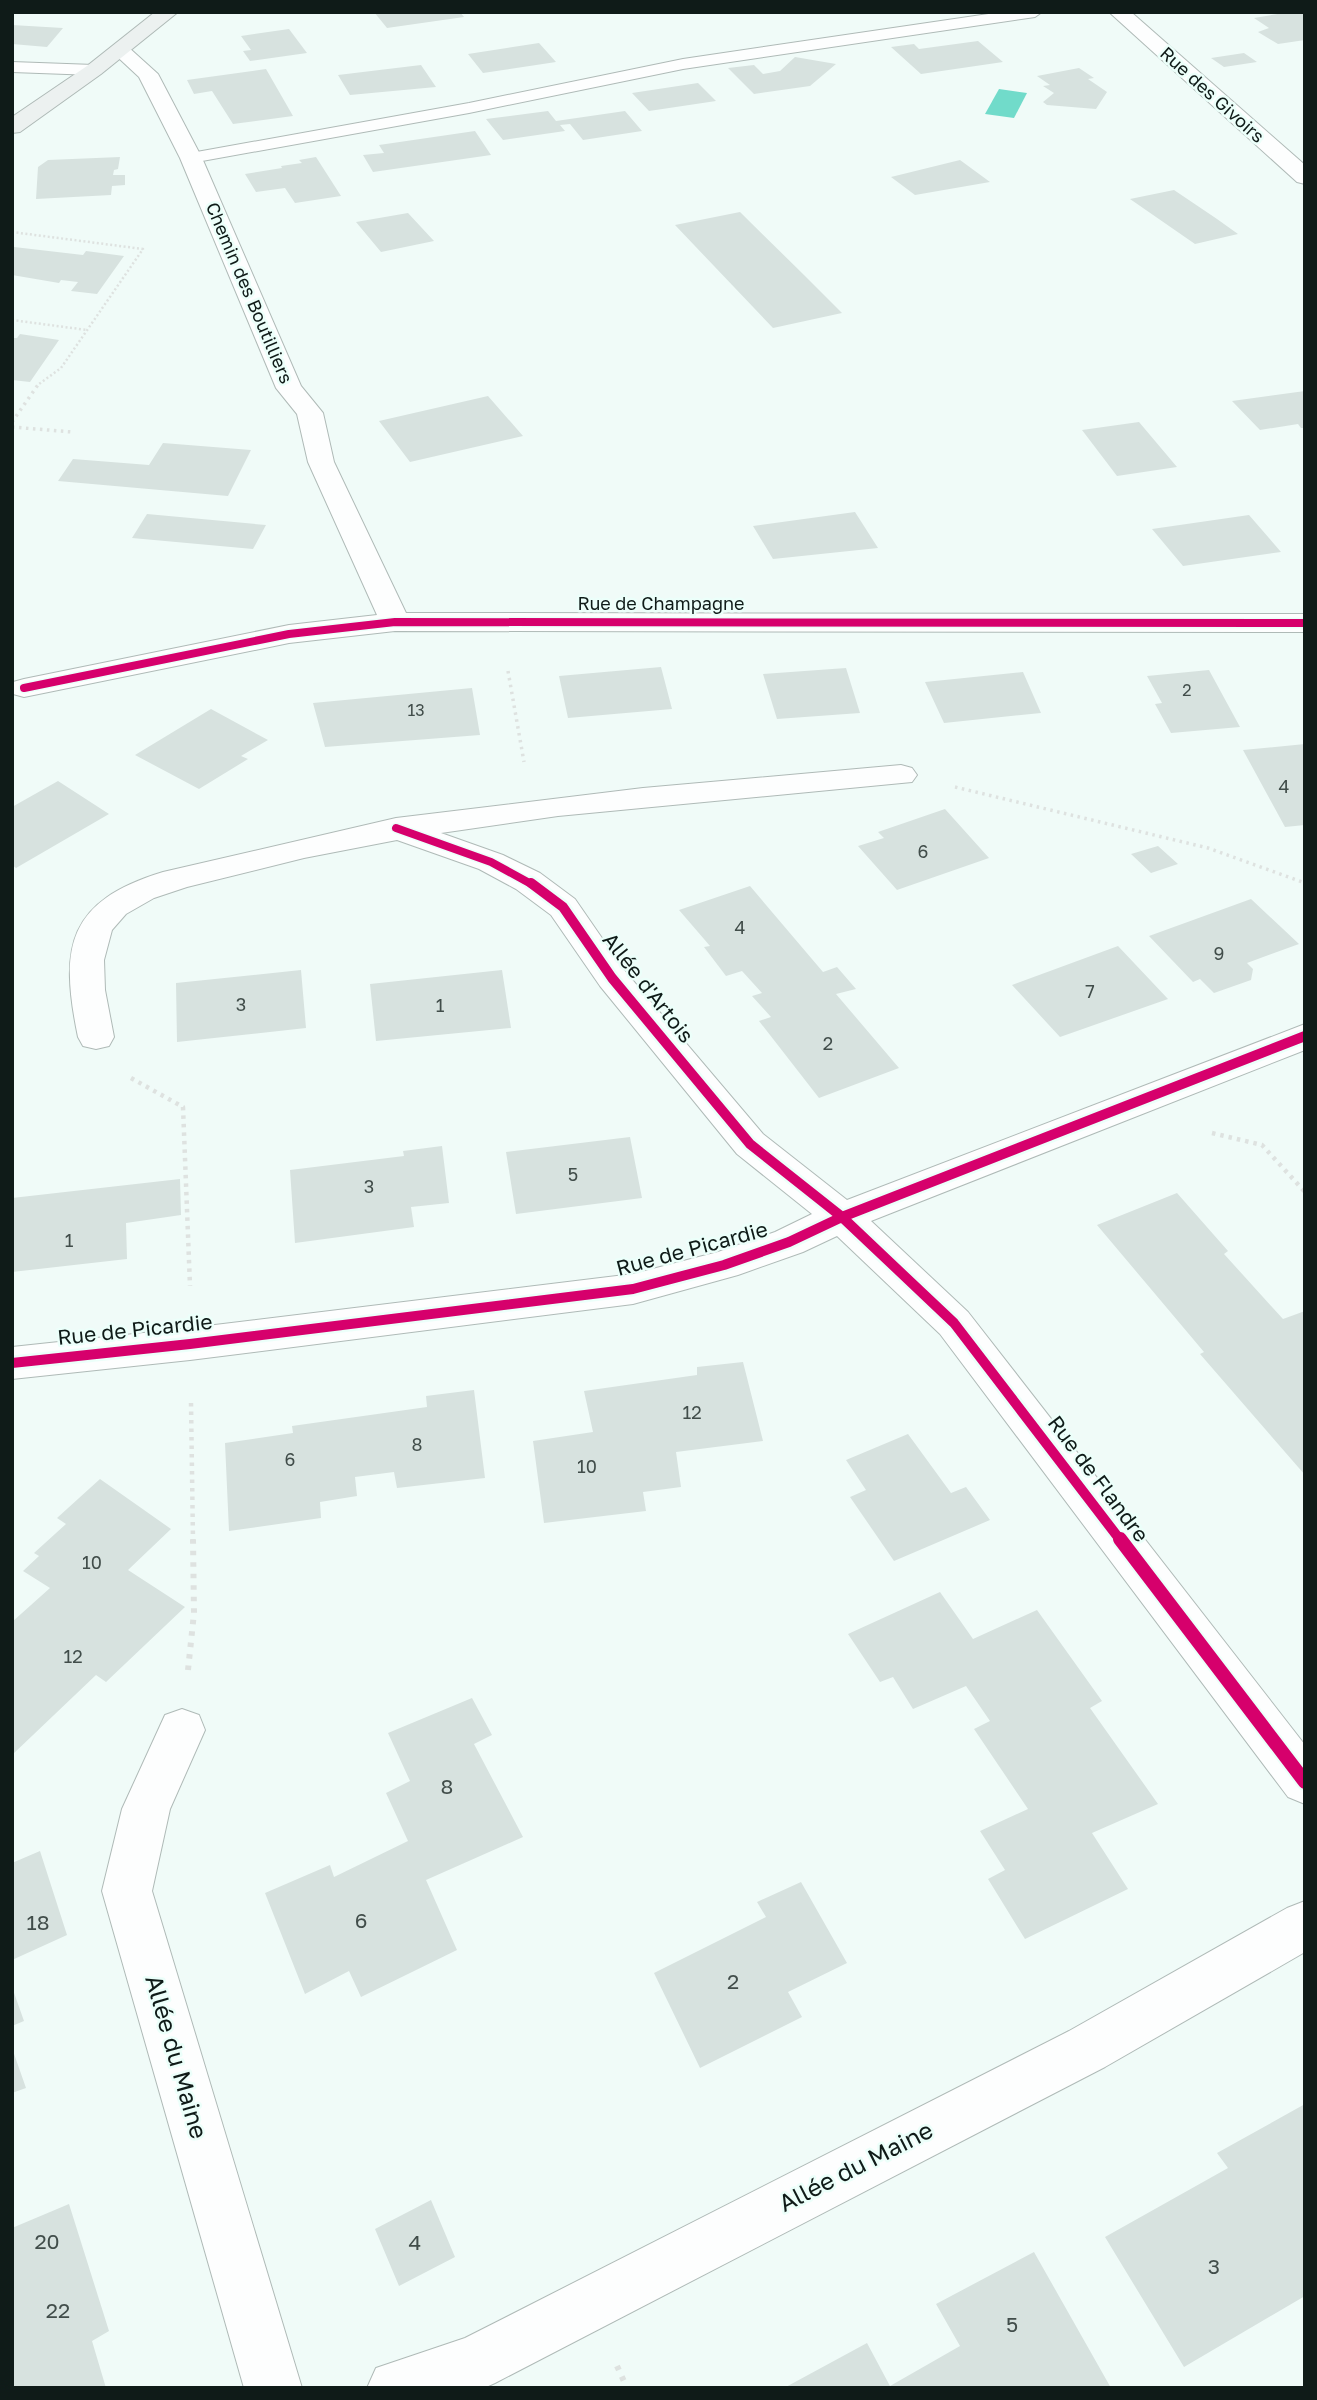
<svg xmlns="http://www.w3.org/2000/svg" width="1317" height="2400" font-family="'Golos Text',sans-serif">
	<rect width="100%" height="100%" fill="#f0fbf8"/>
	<path fill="#71dbca" d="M999,89L1027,93L1014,118L985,114Z"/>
	<path fill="#d7e2df" d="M374,12H460L464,17L387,28Z
		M1289,12L1305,14V40L1278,44L1258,32L1269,28L1254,18Z
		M12,25L63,28L47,47L12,44Z
		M289,29L307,53L250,61L243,51L251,50L241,36Z
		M978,41L1003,62L921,74L891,47L914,44L919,49Z
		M539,43L556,62L483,73L468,54Z
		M1244,53L1257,62L1224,67L1211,58Z
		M795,57L836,64L810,86L754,94L728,68L754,65L763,74L780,71Z
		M421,65L436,87L350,95L338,75Z
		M1079,68L1094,78L1088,79L1107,92L1096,109L1047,105L1043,102L1054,93L1043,86L1050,85L1037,76Z
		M266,69L293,116L233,124L212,91L194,94L187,80Z
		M698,83L716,101L649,111L632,93Z
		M548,111L556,121L625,111L642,131L583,140L570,124L560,125L565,131L503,140L486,119Z
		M475,131L491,155L373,172L363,155L384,153L379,145Z
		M120,157L118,169L114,170L113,175H125V185L112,186L111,195L36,199L38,167L48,160Z
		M316,157L341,196L295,203L285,188L256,192L245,174L282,168L281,166L302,163L299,160Z
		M960,160L990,182L915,195L891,177Z
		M1174,190L1217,219L1238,234L1195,244L1130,199Z
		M740,212L804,275L842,313L773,328L675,225Z
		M408,213L434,241L381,252L356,222Z
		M14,247L83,255L86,251L124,256L97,294L71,291L78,282L61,280L59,283L12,275Z
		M20,334L59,340L30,382L12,380V338H17Z
		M1305,391V428H1301L1298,424L1260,430L1232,401Z
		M488,396L523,436L410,462L379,421Z
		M1139,422L1177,467L1117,476L1082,430Z
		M163,443L251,450L228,496L58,481L73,459L149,465Z
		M855,512L878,548L773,559L753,526Z
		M147,514L266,525L253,549L132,538Z
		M1249,515L1281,552L1183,566L1152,529Z
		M661,667L672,709L568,718L559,676Z
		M846,668L860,713L777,719L763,674Z
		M1209,670L1240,727L1171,733L1155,704L1162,703L1147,676Z
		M1023,672L1041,713L944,723L925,682Z
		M472,688L480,735L325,747L313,703Z
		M211,709L268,740L241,756L248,759L199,789L135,755Z
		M1305,744V825L1285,827L1243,750Z
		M58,781L109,814L16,868L12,865V807Z
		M945,809L989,858L897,890L858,846L884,838L878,832Z
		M1158,846L1178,864L1151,873L1131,854Z
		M750,886L823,972L837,967L856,989L836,994L899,1068L819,1098L759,1021L771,1017L752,996L762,993L742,971L726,976L704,947L710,946L679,910Z
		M1251,899L1299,944L1247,963L1253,969L1251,980L1214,993L1200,979L1193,982L1149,936Z
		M1118,946L1168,999L1060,1037L1012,985Z
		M301,970L306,1028L177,1042L176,983Z
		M502,970L511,1028L376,1041L370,984Z
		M630,1137L642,1198L516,1214L506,1152Z
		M442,1146L449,1203L411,1207L414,1227L295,1243L290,1170L404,1156L403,1151Z
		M180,1179L181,1215L126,1223L127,1259L12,1272V1198Z
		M1177,1193L1228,1251L1224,1254L1283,1319L1305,1311V1475L1200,1354L1204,1352L1097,1225Z
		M743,1362L763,1441L676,1452L681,1487L643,1492L646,1511L544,1523L533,1441L593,1432L584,1391L697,1375V1367Z
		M474,1390L485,1478L397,1488L394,1472L355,1477L357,1496L320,1502L321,1518L229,1531L225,1443L293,1433L292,1426L427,1407L426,1396Z
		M908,1434L951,1493L966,1487L990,1520L894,1561L850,1497L866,1490L846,1460Z
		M100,1479L171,1529L128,1570L185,1607L106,1682L96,1675L12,1755V1622L50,1588L23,1571L39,1556L34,1553L66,1524L57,1518Z
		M940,1592L973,1639L1037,1610L1102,1701L1090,1708L1158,1804L1092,1833L1128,1889L1025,1939L988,1879L1005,1870L980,1831L1028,1809L974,1729L990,1721L966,1686L913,1709L893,1677L880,1682L848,1634Z
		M472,1698L492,1735L474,1744L523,1837L426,1880L457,1950L361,1997L349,1971L305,1994L265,1893L330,1865L334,1877L408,1841L386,1793L410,1781L388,1733Z
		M40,1851L67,1935L12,1960V1863Z
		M801,1882L847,1963L788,1992L802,2017L700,2068L654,1973L766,1917L757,1902Z
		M12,1987L24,2021L12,2026Z
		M12,2048L26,2088L12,2093Z
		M1305,2104V2296L1184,2367L1105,2237L1228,2168L1217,2153Z
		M431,2200L455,2257L399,2286L375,2229Z
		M69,2204L109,2331L92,2341L106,2388H12V2228Z
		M1034,2252L1111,2388H784L867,2343L890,2386L960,2346L936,2304Z"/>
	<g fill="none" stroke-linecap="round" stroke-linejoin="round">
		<g stroke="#afbab7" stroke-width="2">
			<path id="service" d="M1002,12H1042L1035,17L683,69L469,113L191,163L182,158L191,153L469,103L683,59Z
				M12,62L94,65L102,70L94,75L12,72Z"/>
		</g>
		<g stroke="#afbab7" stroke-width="2">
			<path id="minor" d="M1109,12H1131L1305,165V184L1297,182Z
				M120,44L127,46L158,74L202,158L301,386L323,413L334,462L406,613L1305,614V632L395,631L289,643L24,697L13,694V682L24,679L289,625L377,615L308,462L297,414L276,388L180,158L139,77L110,50L113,46Z
				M901,765L912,768L917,775L912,782L558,816L441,833L503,855L540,873L575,899L624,970L763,1134L847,1200L1305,1024V1050L871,1221L968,1312L1305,1745V1804L1288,1797L940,1334L837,1236L803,1252L738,1275L633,1304L190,1360L12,1379V1347L190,1328L633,1274L718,1252L775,1232L812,1214L737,1154L600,986L551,915L516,889L479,869L397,840L304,858L187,887L154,898L126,914L112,930L104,960L105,990L114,1037L109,1046L96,1049L83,1046L78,1037C59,946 68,901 163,872L396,818L643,788Z
				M182,1709L199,1715L205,1730L170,1809L152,1891L302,2388H244L102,1891L122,1809L165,1715Z
				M1305,1901V1952L1105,2067L495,2383L484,2388H367L376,2368L465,2338L1069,2031L1287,1908Z"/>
		</g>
		<g stroke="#afbab7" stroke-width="2">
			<path id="secondary" d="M155,12H178L101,74L20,132L12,133V117L87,66Z"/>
		</g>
		<path stroke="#dee2e0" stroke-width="2.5" stroke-dasharray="2 2.5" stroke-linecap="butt" d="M12,232L143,249L61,368L39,384
			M12,320L87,330"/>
		<path stroke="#dee2e0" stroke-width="3.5" stroke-dasharray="2.5 4.5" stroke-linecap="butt" d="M12,422L40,382
			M12,427L72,432
			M508,671L524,762
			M955,787L1208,848L1305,883"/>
		<path stroke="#dee2e0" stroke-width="4.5" stroke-dasharray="3.5 5" stroke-linecap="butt" d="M131,1078L183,1107L190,1286
			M1212,1133L1262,1145L1305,1192
			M191,1403L193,1541"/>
		<path stroke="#dee2e0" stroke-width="6" stroke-dasharray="4.5 7" stroke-linecap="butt" d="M188,1670L194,1613L193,1539
			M617,2366L627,2388"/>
		<use href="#service" fill="#fdfefe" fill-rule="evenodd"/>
		<use href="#minor" fill="#fdfefe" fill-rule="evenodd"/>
		<use href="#secondary" fill="#ecf1f0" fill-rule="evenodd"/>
		<g stroke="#ecfffa" stroke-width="11">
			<path id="cycleway-far2" d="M24,688L289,634L395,622L1305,623
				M396,828L491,862L533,885"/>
		</g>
		<g stroke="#ecfffa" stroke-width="15">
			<path id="cycleway-far1" d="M531,883L563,907L612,978L750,1144L842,1217L954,1323L1121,1541
				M12,1363L190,1344L633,1289L724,1265L789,1242L842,1217L1305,1036"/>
		</g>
		<g stroke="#ecfffa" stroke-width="18">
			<path id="cycleway" d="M1120,1539L1305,1782"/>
		</g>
		<use href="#cycleway-far2" stroke="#d6006c" stroke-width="8"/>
		<use href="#cycleway-far1" stroke="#d6006c" stroke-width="10"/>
		<use href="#cycleway" stroke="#d6006c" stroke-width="14"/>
	</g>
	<g text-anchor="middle" stroke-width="5" stroke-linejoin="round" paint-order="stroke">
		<g font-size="16" fill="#414d4a">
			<text x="1187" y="696">2</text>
			<text x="416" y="716">13</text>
		</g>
		<g font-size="18" fill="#0f1b18" stroke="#ecfffa">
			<text transform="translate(1212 95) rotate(42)" y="6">Rue des Givoirs</text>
			<text transform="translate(249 293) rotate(67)" y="6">Chemin des Boutilliers</text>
			<text x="661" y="610">Rue de Champagne</text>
		</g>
		<g font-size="18" fill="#414d4a">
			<text x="1284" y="793">4</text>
			<text x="923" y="858">6</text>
			<text x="740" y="934">4</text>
			<text x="1219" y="960">9</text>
			<text x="1090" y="998">7</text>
			<text x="241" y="1011">3</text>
			<text x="440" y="1012">1</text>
			<text x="828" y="1050">2</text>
			<text x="573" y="1181">5</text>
			<text x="369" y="1193">3</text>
			<text x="69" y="1247">1</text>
			<text x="692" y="1419">12</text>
			<text x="417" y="1451">8</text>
			<text x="290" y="1466">6</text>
			<text x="587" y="1473">10</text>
			<text x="92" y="1569">10</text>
			<text x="73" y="1663">12</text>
		</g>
		<g font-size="21" fill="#0f1b18" stroke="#ecfffa">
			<text transform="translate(648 988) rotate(52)" y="7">Allée d'Artois</text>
			<text transform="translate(692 1249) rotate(-15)" y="7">Rue de Picardie</text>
			<text transform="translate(135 1330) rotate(-6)" y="7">Rue de Picardie</text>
			<text transform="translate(1098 1479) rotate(53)" y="7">Rue de Flandre</text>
		</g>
		<g font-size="21" fill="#414d4a">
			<text x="447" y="1794">8</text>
			<text x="361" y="1928">6</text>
			<text x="38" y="1930">18</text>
			<text x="733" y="1989">2</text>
			<text x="47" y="2249">20</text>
			<text x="415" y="2250">4</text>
			<text x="1214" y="2274">3</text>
			<text x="58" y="2318">22</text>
			<text x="1012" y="2332">5</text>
		</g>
		<g font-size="24" fill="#0f1b18" stroke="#ecfffa">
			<text transform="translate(176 2057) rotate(74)" y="8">Allée du Maine</text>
			<text transform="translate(856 2167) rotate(-27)" y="8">Allée du Maine</text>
		</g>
	</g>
	<rect width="1317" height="2400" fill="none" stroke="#0f1b18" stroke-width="28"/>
</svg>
